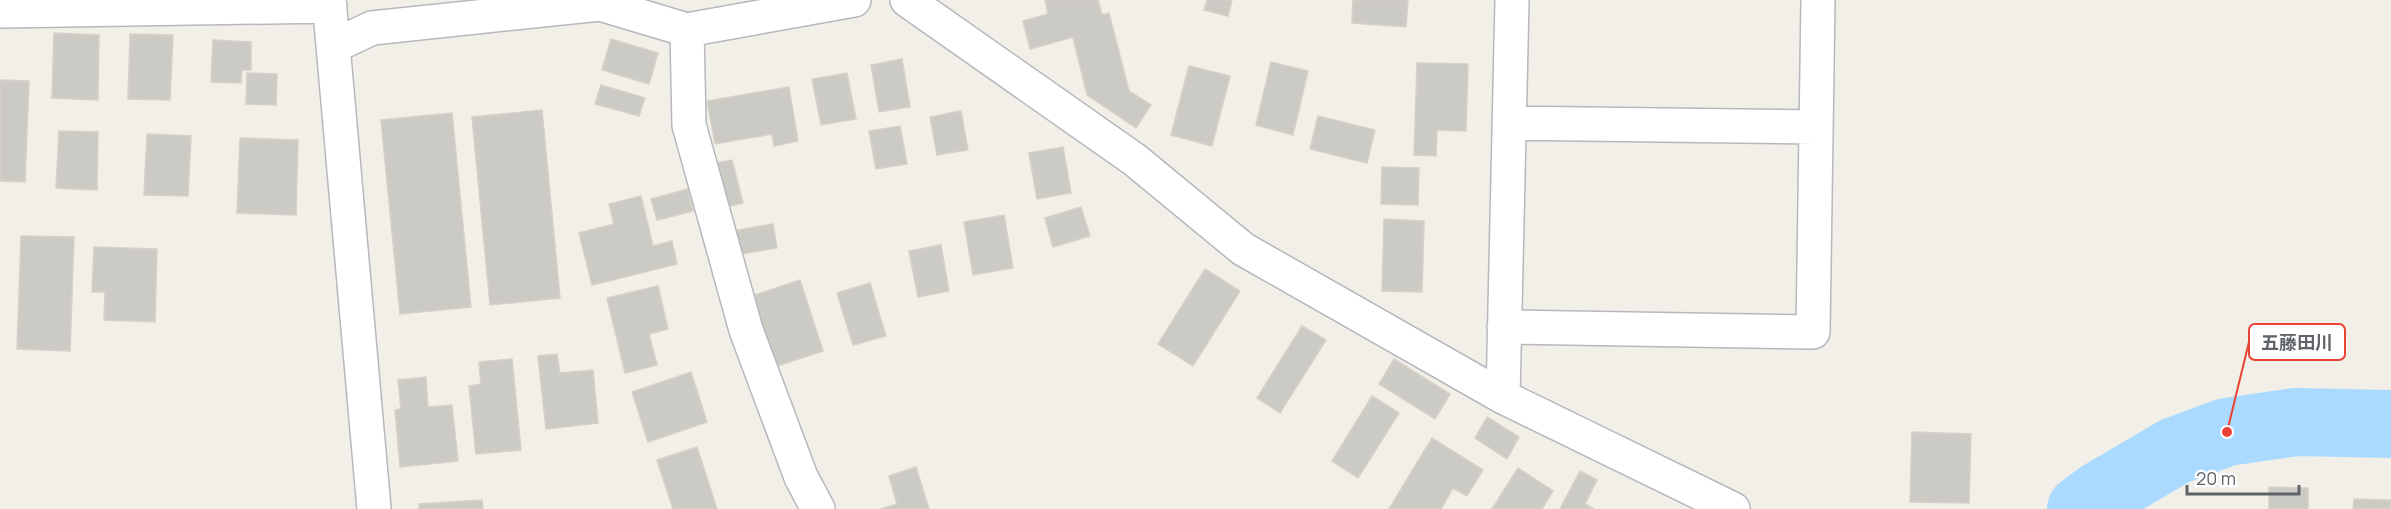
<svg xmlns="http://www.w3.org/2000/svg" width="2391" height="509" font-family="Manrope,'Noto Sans JP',sans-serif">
	<rect width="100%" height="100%" fill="#f1efe8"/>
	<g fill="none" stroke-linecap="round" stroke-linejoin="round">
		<path stroke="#aadaff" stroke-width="68" d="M2081,509L2100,495L2175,451L2227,432L2296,422L2391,424"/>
	</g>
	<path fill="#cccac5" stroke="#d6d1c6" stroke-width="1.5" d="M1045,0H1098L1102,15L1109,13L1129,91L1151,105L1136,128L1087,95L1073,37L1030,49L1023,21L1048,14Z
		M1207,0H1232L1228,16L1204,10Z
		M1353,0H1408L1406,27L1352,23Z
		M54,33L99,35L98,100L52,98Z
		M130,34L173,35L170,100L128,99Z
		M611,39L658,53L649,84L602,70Z
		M213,40L251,42V70H242L241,83L211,82Z
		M902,59L910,107L879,112L871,65Z
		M1271,62L1308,71L1293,135L1256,125Z
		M1417,63L1468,64L1466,131L1437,130L1436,156L1414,155Z
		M1189,66L1230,76L1212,146L1171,135Z
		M247,73L277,74L276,105L246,104Z
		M847,73L856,119L821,125L812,79Z
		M0,80L29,81L25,182L0,181Z
		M601,85L645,98L639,116L595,104Z
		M789,87L798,141L774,146L772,134L715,144L707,101Z
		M542,110L560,298L490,305L472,117Z
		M961,111L968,150L937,155L930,117Z
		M452,113L471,307L400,314L381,120Z
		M1318,116L1375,130L1367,163L1310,149Z
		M900,126L907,164L876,169L869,131Z
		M59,131L98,132L97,190L56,188Z
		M147,134L191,136L188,196L144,195Z
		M240,138L298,140L296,215L237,213Z
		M1063,147L1071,193L1037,199L1029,153Z
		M732,160L743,203L726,207L715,163Z
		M1382,167L1419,168L1418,205L1381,204Z
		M688,189L693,211L657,220L651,199Z
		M641,196L653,246L672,241L677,264L592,285L579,233L614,224L609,204Z
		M1081,207L1090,236L1053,247L1045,218Z
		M1004,215L1013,268L973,275L964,222Z
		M1384,219L1424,221L1422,292L1382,291Z
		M773,224L777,248L735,255L732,231Z
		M21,236L74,237L70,351L17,349Z
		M941,245L949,291L918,297L909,251Z
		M94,247L157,249L155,322L104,320L105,292H92Z
		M1205,269L1240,291L1193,366L1158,344Z
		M800,280L823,351L774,367L752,296Z
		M870,283L886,336L853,345L837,293Z
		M658,286L668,329L649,334L657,365L625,373L607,298Z
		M1302,326L1326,340L1280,413L1257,398Z
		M557,354L560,373L593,370L598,423L546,429L538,356Z
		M512,359L521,450L476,454L469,386L481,384L479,362Z
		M1394,359L1450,394L1435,419L1379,384Z
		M691,372L707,422L648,442L632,392Z
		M426,377L428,407L452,405L458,461L400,467L395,410L401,409L398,380Z
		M1372,396L1399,413L1358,478L1332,461Z
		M1487,417L1519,437L1507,459L1475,438Z
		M1912,432L1971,434L1969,503L1910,502Z
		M1432,438L1483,470L1467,496L1453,488L1441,509H1389Z
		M697,447L717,509H673L657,460Z
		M916,467L929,509H881L897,504L889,476Z
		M1518,468L1553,491L1542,509H1492Z
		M1580,471L1597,480L1585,504L1594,509H1560Z
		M2269,487L2308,488V509H2269Z
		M2354,499L2391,500V509H2353Z
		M482,500L483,509H419V504Z"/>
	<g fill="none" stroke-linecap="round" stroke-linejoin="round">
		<g stroke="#b5b8bc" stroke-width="36">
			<path id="minor" d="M329,0L374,509
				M595,0L600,4L687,30L854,0
				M907,0L1135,160L1243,249L1503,397L1733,509
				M0,11L330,6
				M687,30L689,125L746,330L801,477L818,509
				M334,46L372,28L600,4
				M1509,123L1816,127
				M1504,327L1813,332L1818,0
				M1503,397L1512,0"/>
		</g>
		<use href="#minor" stroke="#fff" stroke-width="33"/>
	</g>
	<path fill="none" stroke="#ea4335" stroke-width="2" d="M2227 432L2249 342"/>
	<circle fill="#ea4335" stroke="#fff" stroke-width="2" cx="2227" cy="432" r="6"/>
	<rect fill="#fff" stroke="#ea4335" stroke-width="2" x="2249" y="324" width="96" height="36" rx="6"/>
	<g font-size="18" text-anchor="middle" font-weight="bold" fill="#5f6368">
		<text x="2297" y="349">五藤田川</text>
	</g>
	<path d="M2187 485v9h112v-9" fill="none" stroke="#5f6368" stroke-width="3"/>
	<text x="2196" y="485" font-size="18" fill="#5f6368" stroke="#ffffff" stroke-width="4.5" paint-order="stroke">20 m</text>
</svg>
